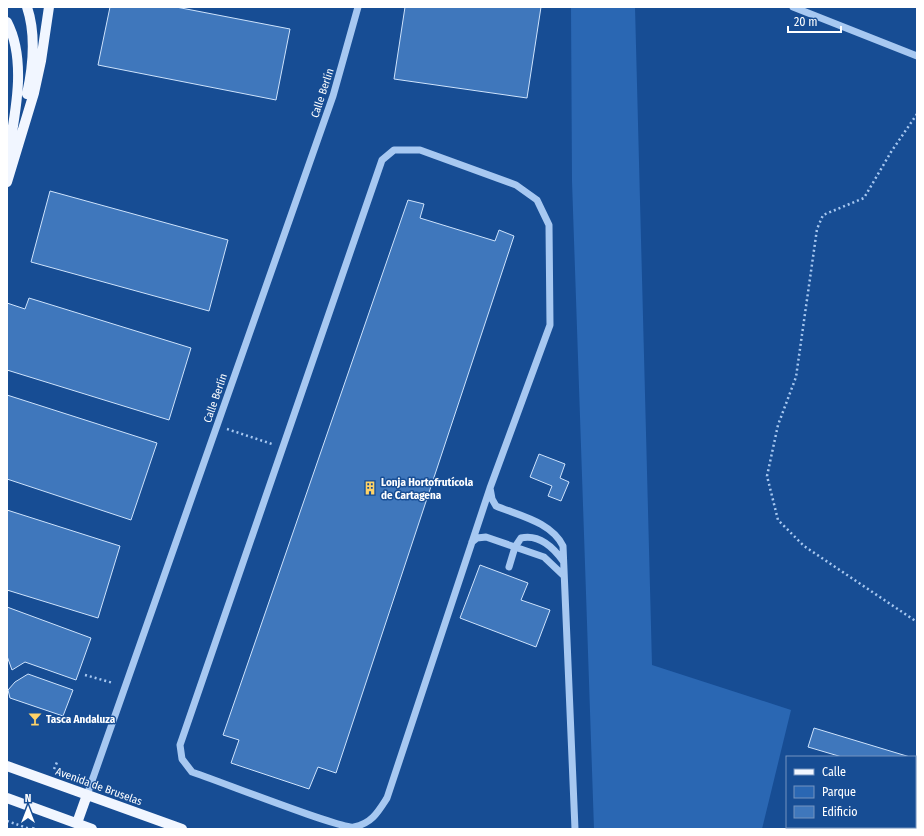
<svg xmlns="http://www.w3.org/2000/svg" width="924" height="836" font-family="'Fira Sans Condensed',sans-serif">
	<rect width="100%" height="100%" fill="#174d94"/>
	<path fill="#2a67b3" d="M571,7H635L652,665L791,710L762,829H594L572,181Z"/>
	<path fill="#3f77bc" stroke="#cee3fc" d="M110,7H176L290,29L276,100L98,65Z
		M405,7H541L527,98L394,79Z
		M50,191L228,240L209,311L31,262Z
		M408,200L424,204L420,218L495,241L499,230L514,236L336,773L318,767L309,789L231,763L239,740L223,735Z
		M29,298L191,348L169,420L7,370V303L25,309Z
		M7,395L157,443L131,520L7,479Z
		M539,454L565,464L560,478L569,482L561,501L548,496L552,486L530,477Z
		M7,510L120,546L98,618L7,590Z
		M480,565L528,583L521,600L550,610L536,647L460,618Z
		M7,607L91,638L76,680L25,662L12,670L7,656Z
		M28,674L73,690L63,716L10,698L8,690L15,682Z
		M814,728L910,757H842L808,747Z
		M915,785L917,786V829H901V827H915Z"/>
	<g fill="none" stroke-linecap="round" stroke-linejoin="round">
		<path stroke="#a7c8f1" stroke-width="2.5" stroke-dasharray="2 3" stroke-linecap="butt" d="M917,114L891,152L864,198L823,215L817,229L796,377L778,425L767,476L778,520L804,546L917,622
			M227,429L272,444
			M85,675L113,683
			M54,769L58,760
			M7,821L30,829
			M33,829L35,823"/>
		<path stroke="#a7c8f1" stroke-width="7" d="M793,7L917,56
			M490,488L387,798C378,812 372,823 354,827C342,830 214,779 192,772L182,759L180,745L382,160L394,150H420L516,185L537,200L549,225L550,325L490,488L492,499L496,506C520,516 551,522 563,546L575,829
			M472,542L477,538L486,537L544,557L563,575
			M509,567L515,547L521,538C539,534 553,547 563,561
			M87,795L333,96L358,7"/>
		<path stroke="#f1f6ff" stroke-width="10" d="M7,22C28,62 14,119 7,161
			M27,94C33,67 36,34 27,7
			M7,182L34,93L41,61L49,7
			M7,766L182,829
			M7,798L92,829
			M77,823L87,795"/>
	</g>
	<defs>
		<g id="building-bare" transform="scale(1.08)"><path d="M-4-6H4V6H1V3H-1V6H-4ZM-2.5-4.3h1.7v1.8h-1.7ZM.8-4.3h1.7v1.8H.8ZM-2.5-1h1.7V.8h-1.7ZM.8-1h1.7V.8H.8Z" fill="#ffd367" stroke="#174d94" stroke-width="2.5" paint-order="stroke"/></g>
		<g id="bar-bare" transform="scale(1.08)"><path d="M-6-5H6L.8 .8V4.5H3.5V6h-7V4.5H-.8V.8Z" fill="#ffd367" stroke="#174d94" stroke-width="2.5" paint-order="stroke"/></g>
	</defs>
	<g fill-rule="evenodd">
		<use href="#building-bare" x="370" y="488"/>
		<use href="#bar-bare" x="35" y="719"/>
	</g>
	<g text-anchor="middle" stroke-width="3" stroke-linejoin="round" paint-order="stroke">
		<g font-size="11" fill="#fff" stroke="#174d94">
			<text transform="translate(322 93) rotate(-72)" y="4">Calle Berlín</text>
			<text transform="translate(215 398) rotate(-71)" y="4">Calle Berlín</text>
			<text transform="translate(99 786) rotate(20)" y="4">Avenida de Bruselas</text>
		</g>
		<g font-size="11" font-weight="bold" fill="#fff" stroke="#174d94" text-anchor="start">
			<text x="381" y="486">Lonja Hortofrutícola<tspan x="381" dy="13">de Cartagena</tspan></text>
			<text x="46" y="723">Tasca Andaluza</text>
		</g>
	</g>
	<rect width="924" height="836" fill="none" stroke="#ffffff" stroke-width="16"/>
	<rect x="786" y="756" width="130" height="72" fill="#174d94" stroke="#7494bf"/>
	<rect x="794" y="769" width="20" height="6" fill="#f1f6ff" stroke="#7494bf"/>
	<text x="822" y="776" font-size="12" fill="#ffffff">Calle</text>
	<rect x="794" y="786" width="20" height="12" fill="#2a67b3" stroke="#7494bf"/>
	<text x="822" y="796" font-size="12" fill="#ffffff">Parque</text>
	<rect x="794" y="806" width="20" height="12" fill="#3f77bc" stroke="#7494bf"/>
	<text x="822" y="816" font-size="12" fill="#ffffff">Edificio</text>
	<g transform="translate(28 808)" stroke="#174d94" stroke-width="3" paint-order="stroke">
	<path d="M0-3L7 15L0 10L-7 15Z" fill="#ffffff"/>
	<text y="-6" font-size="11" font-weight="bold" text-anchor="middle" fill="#ffffff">N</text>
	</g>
	<path d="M788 26v6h53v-6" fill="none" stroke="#ffffff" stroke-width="2"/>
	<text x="794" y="26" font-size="12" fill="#ffffff" stroke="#174d94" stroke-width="3" paint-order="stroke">20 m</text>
</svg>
